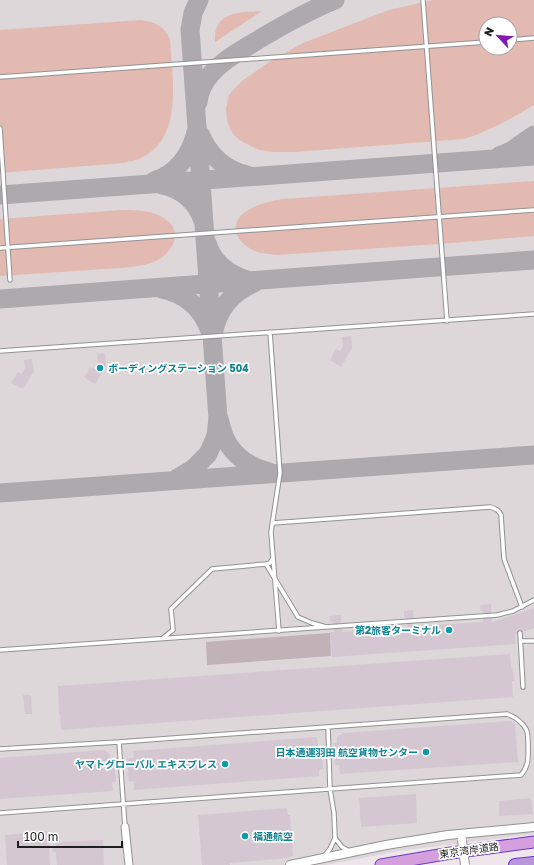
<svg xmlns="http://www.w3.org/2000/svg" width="534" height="865" font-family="'Golos Text','Noto Sans JP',sans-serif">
	<rect width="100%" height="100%" fill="#eee6eb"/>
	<path fill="#ddd7da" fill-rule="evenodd" d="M0,0H534V834L399,851L326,865H0ZM486,24H510V48H486Z"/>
	<path fill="#c1b2b7" d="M330,633L331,656L207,665L206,642Z"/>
	<path fill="#e2bab1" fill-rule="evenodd" d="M433,0H534V105C511,119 489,131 464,139L295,152H274L259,150L241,141L234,135L230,129L227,120L226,109L229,95L235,88L242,81L269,62L303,43L389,10ZM486,24H510V48H486Z
		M262,11L215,42C213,11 240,12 262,11Z
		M141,20C155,22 164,26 170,39C172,77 184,138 141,158C136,161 129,161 123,163L0,173V30Z
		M534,181V236L453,243L277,255C270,254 261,254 255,251C234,242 227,221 250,209C260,203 272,201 283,199Z
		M121,210C138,210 157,210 170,223C175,228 176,235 174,242C171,249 166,255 160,259C143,269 111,268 91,270C61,272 30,274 0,276V219Z"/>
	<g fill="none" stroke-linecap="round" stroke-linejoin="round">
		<path stroke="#ada9ac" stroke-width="19" d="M198,102C199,94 202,86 207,79C219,62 240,51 258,40C283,25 308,11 335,0
			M200,134C209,155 225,170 247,175
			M499,156L511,151L534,135
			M154,181C176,174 191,155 196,132
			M162,185C182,189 197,202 203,221
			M0,195L534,156
			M207,243C213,263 228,274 247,280
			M162,289C185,294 202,308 210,331
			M0,299L534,260
			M214,330C219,308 233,292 254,283
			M219,419C221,425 222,432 225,438C233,456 250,467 269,472
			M176,479L193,469L208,454L216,436L218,418L190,30L193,13L199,0
			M0,493L534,455"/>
	</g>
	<path fill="#d4c7d2" d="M351,336L352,348L341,367L330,360L336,349L340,351L343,346L342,337Z
		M105,353L106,366L95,384L84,377L91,367L95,369L98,363L97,354Z
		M32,359L34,371L23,389L11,383L18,372L22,374L25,368L24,360Z
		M491,604L492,622L534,608V628L515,635L516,644L332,657L330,632H334L333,621L331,622L330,616L341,615L342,632L407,627L406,617H404V611L413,610L415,626L483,622V611H481L480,605Z
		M510,654L511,668H513L514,681H512L513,697L61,730L60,714H59L58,686Z
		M23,695H31L32,714H25Z
		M511,721L515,724L518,762L340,774L339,765H335L334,743H337V737L343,733Z
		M317,737L318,747H322L323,769L319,770V776L134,790V781L129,782L127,758H134L133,751Z
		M104,750L110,754V760L114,759L116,782H112L113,791L0,799V758Z
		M416,794L417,823L361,827L359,798Z
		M531,798L533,814L499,816V801Z
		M287,808L288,815H290L293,856L288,857V858L230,863V865H202L198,815Z
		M48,831L50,865H7L5,835Z
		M103,840L104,865H57L56,852H53L52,846H56L55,842Z"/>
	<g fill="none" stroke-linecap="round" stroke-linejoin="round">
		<g stroke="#929292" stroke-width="5.5">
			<path id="service" d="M423,0L447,321
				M510,40L534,38
				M0,77L486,42
				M0,128L10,280
				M0,248L534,210
				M270,332L280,473L271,532L279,631
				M0,351L534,314
				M273,523L490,507C496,509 499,510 501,515L504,559L522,607
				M266,564L298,617L312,623L326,627
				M520,633L523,687
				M163,638L173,630L171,609L212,569L266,564L270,563L273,558
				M521,641H534
				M0,650L497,615L513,611L534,600
				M119,742L125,827
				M0,749L119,742L507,714C515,717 522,722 526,729C528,733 528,738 528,742C528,754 530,765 521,775L0,813
				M335,838L342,847L349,851
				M324,856L330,849L335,838L334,813L330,789L328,727"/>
		</g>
		<g stroke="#929292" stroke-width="9">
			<path id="minor" d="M125,827L129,865"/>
		</g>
		<g stroke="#929292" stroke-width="10">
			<path id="tertiary" d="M290,865L386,845L448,835L534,827"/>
		</g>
		<g stroke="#6839c6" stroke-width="13">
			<path id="trunk" d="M381,865L451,853L534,842"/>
		</g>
		<g stroke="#6839c6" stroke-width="14">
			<path id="motorway" d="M515,865L534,863"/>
		</g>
		<use href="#service" stroke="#fff" stroke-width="3.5"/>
		<use href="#minor" stroke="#fff" stroke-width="7"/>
		<use href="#tertiary" stroke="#fff" stroke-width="8"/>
		<use href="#trunk" stroke="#d59fde" stroke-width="11"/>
		<use href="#motorway" stroke="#b996dc" stroke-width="12"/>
		<g stroke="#929292" stroke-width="10" stroke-linecap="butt">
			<path id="tertiary-bridge" d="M462,840L465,865"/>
		</g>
		<use href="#tertiary-bridge" stroke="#fff" stroke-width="8"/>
	</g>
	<g fill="#0f9aa8" stroke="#fff" stroke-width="1.5">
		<circle cx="100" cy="368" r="4"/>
		<circle cx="449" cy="630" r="4"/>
		<circle cx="426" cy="752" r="4"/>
		<circle cx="225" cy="764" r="4"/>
		<circle cx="245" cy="836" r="4"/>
	</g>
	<g text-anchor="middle" stroke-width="3.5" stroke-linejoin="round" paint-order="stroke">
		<g font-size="10" font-weight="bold" fill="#0d838f" stroke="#fff" text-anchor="end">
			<text x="108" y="372" text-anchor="start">ボーディングステーション 504</text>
			<text x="441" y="634">第2旅客ターミナル</text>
			<text x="418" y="756">日本通運羽田 航空貨物センター</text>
			<text x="217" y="768">ヤマトグローバル エキスプレス</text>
			<text x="253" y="840" text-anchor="start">福通航空</text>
		</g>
		<g font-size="10" fill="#1e1e1e" stroke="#fff">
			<text transform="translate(469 850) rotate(-8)" y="4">東京湾岸道路</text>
		</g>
	</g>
	<g transform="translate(498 36) rotate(296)"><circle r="19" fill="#ffffff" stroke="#a5a5a5"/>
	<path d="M0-3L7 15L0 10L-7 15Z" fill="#8218b5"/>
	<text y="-6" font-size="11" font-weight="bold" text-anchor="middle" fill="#1e1e1e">N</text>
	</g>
	<path d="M18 841v6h104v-6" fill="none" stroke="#1e1e1e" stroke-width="2"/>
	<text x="24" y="841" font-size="12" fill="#1e1e1e" stroke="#ffffff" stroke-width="3" paint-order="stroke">100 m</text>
</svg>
